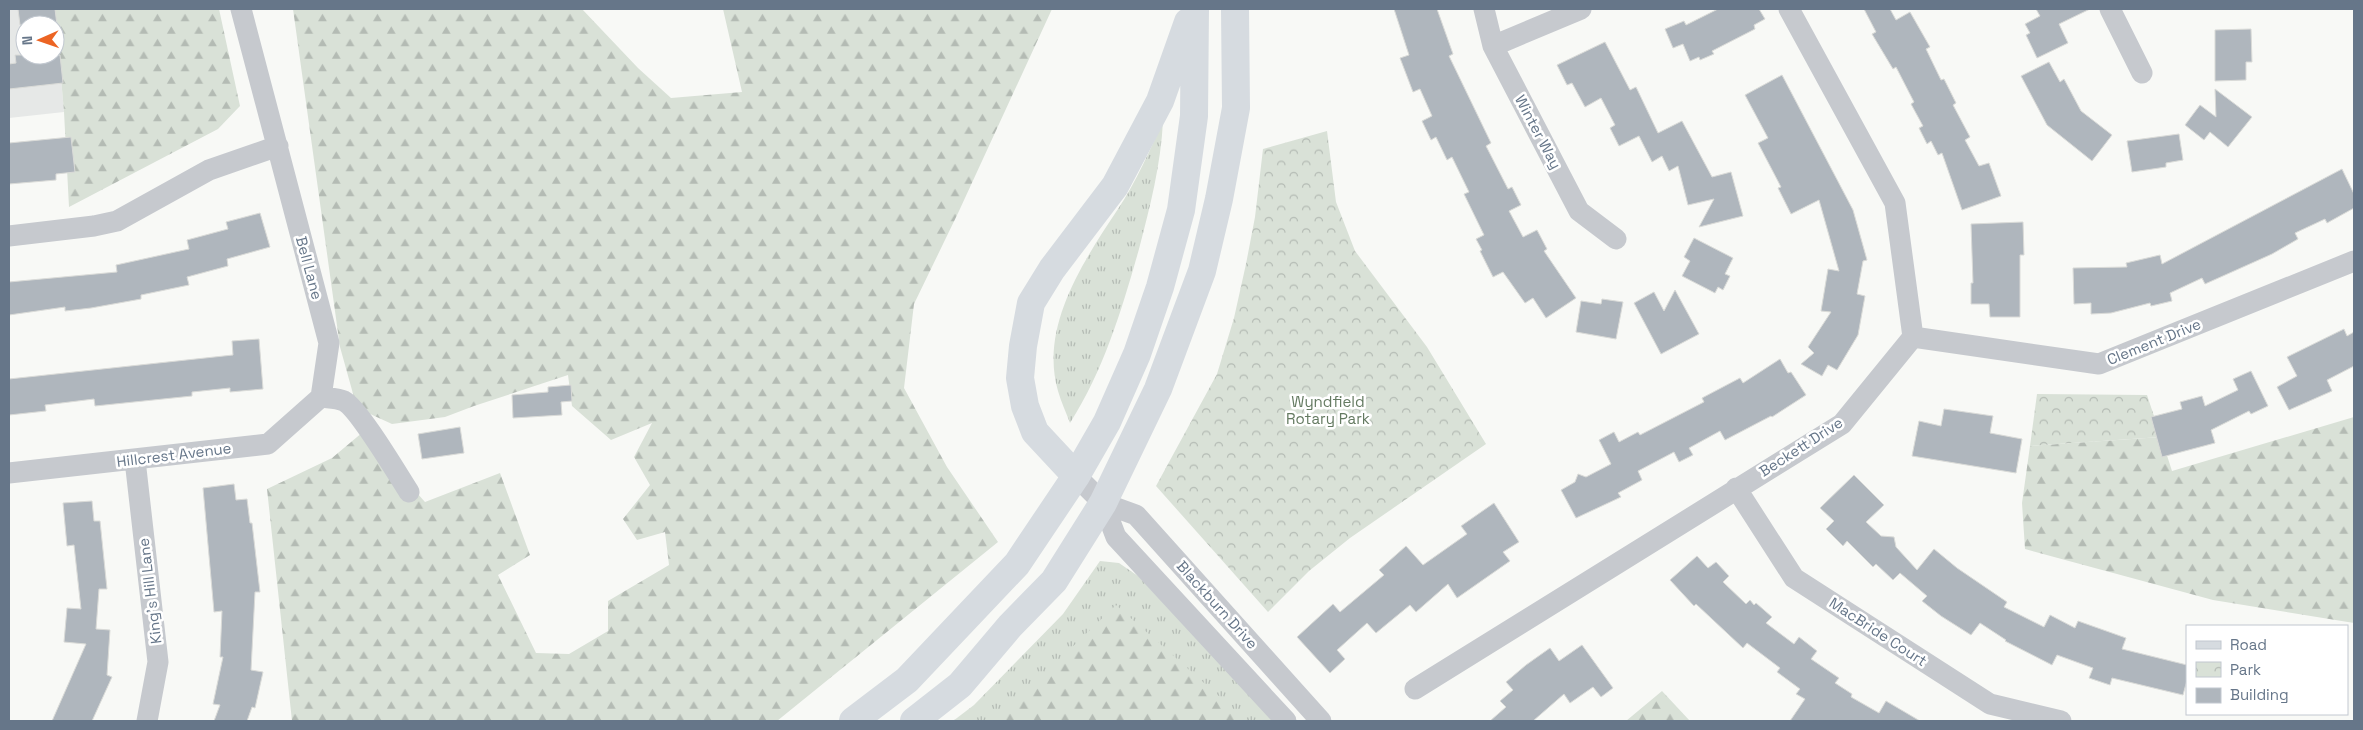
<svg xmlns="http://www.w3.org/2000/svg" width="2363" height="730" font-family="'Space Grotesk',sans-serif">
	<defs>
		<pattern id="grass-tufts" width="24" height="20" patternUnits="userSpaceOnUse" patternTransform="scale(1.25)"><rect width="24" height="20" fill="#d9e1d7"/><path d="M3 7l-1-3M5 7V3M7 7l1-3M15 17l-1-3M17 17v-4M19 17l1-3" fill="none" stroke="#b4bbb4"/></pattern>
		<pattern id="forest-firs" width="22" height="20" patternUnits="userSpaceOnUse" patternTransform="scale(1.25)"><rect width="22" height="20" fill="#d9e1d7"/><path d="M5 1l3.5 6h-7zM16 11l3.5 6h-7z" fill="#b4bbb4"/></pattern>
		<pattern id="park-crowns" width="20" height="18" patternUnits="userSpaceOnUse" patternTransform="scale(1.25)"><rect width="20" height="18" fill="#d9e1d7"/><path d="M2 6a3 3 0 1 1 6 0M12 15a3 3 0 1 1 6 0" fill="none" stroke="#b4bbb4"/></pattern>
	</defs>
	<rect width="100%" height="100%" fill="#f8f9f6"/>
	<path fill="#e6e8e7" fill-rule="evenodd" d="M9,9H55L64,112L9,118ZM25,25H55V55H25Z"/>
	<path fill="url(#grass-tufts)" d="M1163,121C1161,164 1150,207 1139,249C1122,309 1104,370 1070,423C1066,412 1061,402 1058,391C1039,326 1085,259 1118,209C1136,182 1150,150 1163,121Z
		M1100,561L1119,563L1138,576L1275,721H953L974,705L1063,614Z"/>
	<path fill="url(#forest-firs)" d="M55,9H219L240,106L218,129L69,207L64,112Z
		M293,9H582L638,68L671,98L742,92L723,9H1052L959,211L914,304L904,388L947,467L998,542L777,721H292L267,489L332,458L363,432L425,502L500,473L530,555L498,575L536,653L569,654L608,631V601L669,565L665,532L637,540L623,519L650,485L634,457L652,423L611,440L572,406L568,375L474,406L445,417L392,424L357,408L340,347Z
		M2354,417V623L2213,600L2025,549L2022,503L2030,446L2161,437L2172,471Z
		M1116,605L1247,721H992L1014,703Z
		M1662,691L1690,721H1626Z"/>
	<path fill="url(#park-crowns)" d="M1327,131L1336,202L1355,251L1427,347L1486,444L1350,538L1309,571L1268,612L1156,486L1217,374L1234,318L1246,264L1255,217L1263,149Z
		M2037,394L2147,395L2161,437L2030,446Z"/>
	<path fill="#afb6bd" stroke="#dadbd8" d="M18,9H55L57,25H20Z
		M1394,9H1437L1453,54L1449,56L1491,143L1486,146L1508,189L1512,187L1521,205L1509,211L1523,237L1537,230L1547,249L1544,251L1576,298L1546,318L1533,298L1525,303L1503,272L1493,277L1480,251L1482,250L1476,239L1484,235L1464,194L1469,192L1452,157L1447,160L1436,137L1431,140L1422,121L1432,116L1420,89L1413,92L1400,58L1409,55Z
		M1718,9H1759L1765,19L1754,25L1755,29L1712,51L1714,54L1700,60L1699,57L1690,61L1683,44L1673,48L1665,29L1684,21L1686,25Z
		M1864,9H1890L1896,20L1910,12L1930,47L1926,49L1941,80L1944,79L1956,103L1953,105L1970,137L1965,140L1979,166L1989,163L2001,196L1962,210L1942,153L1938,155L1931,141L1927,144L1919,128L1923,126L1911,104L1914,102L1896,67L1893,69L1872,34L1876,32Z
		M2036,9H2090L2059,24L2068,43L2037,58L2026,35L2030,33L2025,24L2040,16Z
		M2251,29L2252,62H2246V80L2215,81V30Z
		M1605,42L1630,90L1636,87L1658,133L1682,121L1712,177L1731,172L1743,216L1699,227L1714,199L1688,205L1678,166L1669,171L1662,156L1652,162L1639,136L1619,146L1610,128L1615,125L1601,98L1585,107L1572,83L1567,85L1557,65Z
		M15,55H60L63,83L9,89V64L16,63Z
		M2049,62L2060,82L2064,79L2081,111L2112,135L2092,161L2047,125L2021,76Z
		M1782,75L1853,210L1867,260L1863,261L1857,294L1865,296L1858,335L1837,370L1828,365L1822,376L1801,364L1814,353L1808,347L1831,312L1821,311L1828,269L1839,271L1819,200L1791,214L1778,188L1781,187L1758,143L1768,138L1745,95Z
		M2215,89L2252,117L2228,147L2210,132L2204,140L2185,125L2200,105L2216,117Z
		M2179,134L2183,160L2166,163V167L2132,172L2127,141Z
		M71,137L75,172L56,174V180L9,184V143Z
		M2342,169L2354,194V208L2327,223L2325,219L2295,233L2298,239L2272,254L2205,284L2202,278L2170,293L2172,301L2151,306L2150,303L2111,313L2091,314V303L2074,304L2073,268L2127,267L2126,263L2160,255L2162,264Z
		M260,213L270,247L227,259L228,266L187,277L189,285L141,295V299L91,308L65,311V307L9,315V282L117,272L116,265L189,249L187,240L228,229L226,222Z
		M2023,222L2024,255H2020V317H1990L1989,304H1971V283H1973L1971,224Z
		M1694,238L1733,258L1725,274L1730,276L1723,290L1718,287L1715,293L1682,276L1690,261L1684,257Z
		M1675,290L1699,334L1661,354L1634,303L1654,292L1664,311Z
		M1602,299L1623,302L1616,339L1576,332L1581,301L1601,304Z
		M2344,329L2347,336L2354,332V366L2327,380L2332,391L2289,410L2277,387L2297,376L2287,357Z
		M259,339L263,389L230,392V388L192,392V396L95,406L94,399L45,405L46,411L9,415V379L233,355L232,341Z
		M1780,359L1788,373L1791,372L1806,395L1772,417L1771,416L1725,440L1720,431L1689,448L1693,455L1679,462L1674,452L1638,471L1642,480L1618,493L1621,497L1576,518L1561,490L1575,482L1578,474L1586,477L1611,464L1599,440L1614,432L1619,442L1638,432L1640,435L1704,402L1702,398L1740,378L1743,383Z
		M2251,371L2268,406L2251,414L2249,411L2211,430L2215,443L2162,457L2151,417L2182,409L2180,402L2202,396L2205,406L2238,390L2233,379Z
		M571,385L572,401L561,402L562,415L513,418L512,395L548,392V387Z
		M1944,409L1993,416L1990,433L2022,439L2016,473L1912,456L1919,421L1941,426Z
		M460,427L464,453L422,459L418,434Z
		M1854,475L1884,505L1866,522L1881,536L1894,537L1896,547L1917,570L1934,549L1957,568L2007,602L2004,607L2044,627L2050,615L2075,628L2078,621L2126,638L2122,649L2187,665V680L2183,695L2112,678L2110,685L2089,678L2093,668L2057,655L2052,665L2005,641L2006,640L1980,623L1971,635L1941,616L1922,601L1927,596L1900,573L1893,580L1876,564L1873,567L1847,541L1843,546L1826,529L1834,521L1820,508Z
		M234,484L236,500L247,499L250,523H252L260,592H255L251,670L263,672L255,708L252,707L247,721H214L220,705L213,704L223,657H220L222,611L214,612L203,488Z
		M92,501L94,521H100L107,589H99L96,629L110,630L107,675L112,677L92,721H52L86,644L64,642L67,608L81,609L74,545L67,546L63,503Z
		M1494,503L1519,542L1503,552L1510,561L1457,598L1448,584L1416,612L1410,605L1376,633L1367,623L1337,650L1345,659L1330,673L1297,637L1333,604L1340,612L1384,575L1379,570L1406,546L1423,565L1467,534L1461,526Z
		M1697,556L1708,568L1716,562L1729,576L1723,582L1746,604L1750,600L1754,605L1756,603L1772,617L1766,623L1794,644L1799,637L1817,651L1811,659L1839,678L1835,683L1852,694L1851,697L1879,713L1886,701L1920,721H1790L1805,699L1796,694L1800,689L1777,672L1780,668L1747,643L1743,648L1696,604L1694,606L1670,580Z
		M1582,645L1613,688L1601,697L1593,687L1570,703L1564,694L1533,721H1490L1506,707L1500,701L1513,690L1506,682L1526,665L1550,648L1559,661Z"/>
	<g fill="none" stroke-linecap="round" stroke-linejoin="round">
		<path stroke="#c6c9ce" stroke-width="21" d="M241,9L329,343L321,397
			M1484,9L1493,46L1579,211L1616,239
			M2110,9L2142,73
			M1493,46L1581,9
			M9,236L94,226L117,221L209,170L278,146
			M1913,337L2099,364L2354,261
			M321,397C328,398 338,398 344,401C359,409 398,475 409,492
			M135,460L158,662L147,721
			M9,473L268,444L321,397
			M1076,476L1103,503L1116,537L1286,721
			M1736,488L1794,578L1990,704L2061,721
			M1103,503L1136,515L1321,721
			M1415,689L1842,424L1913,337L1895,203L1789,9"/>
		<path stroke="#d6dbe0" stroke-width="28" d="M1076,476L1035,432L1025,406L1020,378L1023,346L1031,303L1052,269L1115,186L1160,101L1188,22
			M853,721L907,680L1017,564L1076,476L1107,422L1137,354L1160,287L1181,210L1194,116L1195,9
			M914,721L960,685L1010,626L1054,581L1103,503L1158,389L1202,271L1219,199L1236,108L1235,9"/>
	</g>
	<g text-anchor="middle" stroke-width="5" stroke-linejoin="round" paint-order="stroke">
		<g font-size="15" fill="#667689" stroke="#fff">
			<text transform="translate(1538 132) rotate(62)" y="5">Winter Way</text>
			<text transform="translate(309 268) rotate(75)" y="5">Bell Lane</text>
			<text transform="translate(2154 342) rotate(-22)" y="5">Clement Drive</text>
			<text transform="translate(1801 447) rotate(-33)" y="5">Beckett Drive</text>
			<text transform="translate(174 455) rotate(-7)" y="5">Hillcrest Avenue</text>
			<text transform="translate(150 591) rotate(-97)" y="5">King's Hill Lane</text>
			<text transform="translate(1217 605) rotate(48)" y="5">Blackburn Drive</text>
			<text transform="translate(1878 632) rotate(33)" y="5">MacBride Court</text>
		</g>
		<g font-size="15" fill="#647a61" stroke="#fff">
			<text x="1328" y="407">Wyndfield<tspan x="1328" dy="17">Rotary Park</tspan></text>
		</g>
	</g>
	<rect width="2363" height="730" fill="none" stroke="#667689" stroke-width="20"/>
	<rect x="2186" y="625" width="162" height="90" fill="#ffffff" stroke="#c2c8d0"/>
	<rect x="2196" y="641" width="25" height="8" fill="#d6dbe0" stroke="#c2c8d0"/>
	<text x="2230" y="650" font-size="15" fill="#667689">Road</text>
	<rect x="2196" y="662" width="25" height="15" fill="url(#park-crowns)" stroke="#c2c8d0"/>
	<text x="2230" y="675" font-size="15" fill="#667689">Park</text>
	<rect x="2196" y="688" width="25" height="15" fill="#afb6bd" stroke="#c2c8d0"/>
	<text x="2230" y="700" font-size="15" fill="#667689">Building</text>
	<g transform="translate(40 40) rotate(268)"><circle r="24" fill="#ffffff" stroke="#c2c8d0"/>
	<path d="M0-4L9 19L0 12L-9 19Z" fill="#ec6423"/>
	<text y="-8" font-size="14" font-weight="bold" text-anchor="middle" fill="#667689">N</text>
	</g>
</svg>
